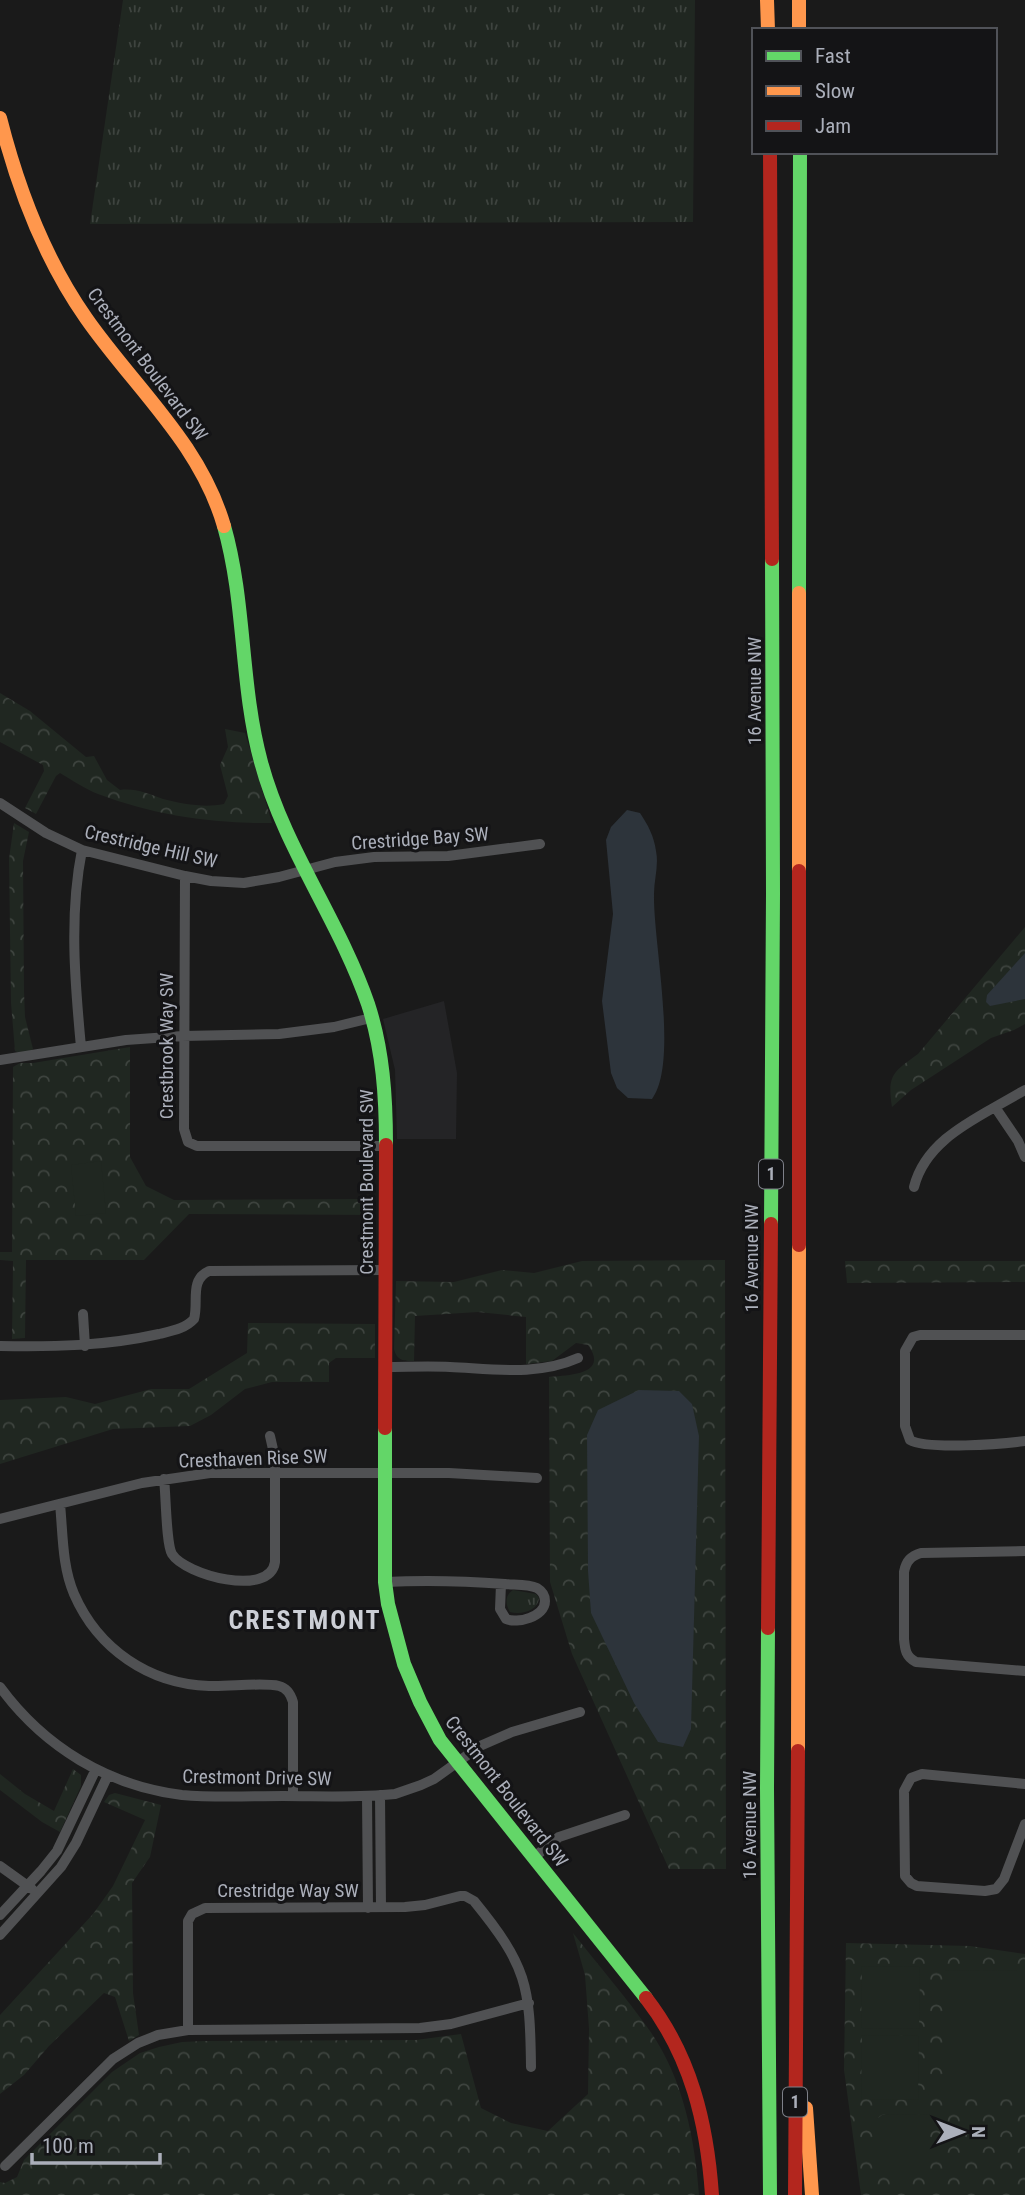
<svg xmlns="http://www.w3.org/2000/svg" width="1025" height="2195" font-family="'Roboto Condensed',sans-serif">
	<defs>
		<pattern id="grass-tufts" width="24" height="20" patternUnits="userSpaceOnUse" patternTransform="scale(1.75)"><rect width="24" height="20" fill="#202721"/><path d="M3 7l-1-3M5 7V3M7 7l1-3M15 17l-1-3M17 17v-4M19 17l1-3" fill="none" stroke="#3e443f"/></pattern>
		<pattern id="park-crowns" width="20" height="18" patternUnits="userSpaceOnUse" patternTransform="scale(1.75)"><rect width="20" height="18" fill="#202721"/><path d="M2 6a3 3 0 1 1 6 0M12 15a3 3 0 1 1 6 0" fill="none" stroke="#3e443f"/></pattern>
	</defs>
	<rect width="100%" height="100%" fill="#1a1a1a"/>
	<path fill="#242426" d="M444,1001L457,1073L456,1139H397L395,1070L383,1019Z"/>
	<path fill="url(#grass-tufts)" d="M123,0H695L693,222L90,224Z
		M513,1590L536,1594L539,1598C538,1611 521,1615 510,1612C505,1604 505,1595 513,1590Z"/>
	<path fill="url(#park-crowns)" d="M0,693L30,711L86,757L94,756L107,780L120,790C136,788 148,794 163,799C183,804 204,808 224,804L228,796L220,765L228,747L225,729L245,733L272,823C212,824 154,815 98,794C85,789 72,780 60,773L56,776L36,814L25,808L44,771L43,765L0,742Z
		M14,823L29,832L23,861L24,991L25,1017L33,1049C28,1053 20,1054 15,1051L11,1003L9,859Z
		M1025,927V1024L1014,1030L991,1038L911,1090L892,1107C887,1075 893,1072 918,1054Z
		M130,1047V1157L146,1186L174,1200L375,1199V1215L189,1214L144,1260H26L25,1338L12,1339L13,1261L0,1260V1252H12L13,1067L20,1063H33Z
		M725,1260L726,1869H669L572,1654L550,1582L549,1377C567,1375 610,1375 588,1345L576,1343L552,1361L526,1364V1317L478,1312L415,1316L414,1361C404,1361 397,1361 394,1349L396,1281L454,1282L502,1270L534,1273L582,1261Z
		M845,1261H1025V1282L847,1283Z
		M248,1323L375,1324V1358H336L329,1363V1382H272L245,1389L211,1415L190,1426L113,1429L0,1464V1400L66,1397L95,1404L151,1389H189L247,1353Z
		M73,1769L81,1775V1786L60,1832L42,1822L0,1790V1774L25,1794L54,1811Z
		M115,1793L161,1805L150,1857L132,1883L133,1993L139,2035L129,2041L115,1997L104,1993L49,2046L24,2075L0,2094V2015L93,1914L113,1886L145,1820L104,1802L109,1795Z
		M573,1933C599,1966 626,1997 650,2031C683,2078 695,2139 699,2195H0V2182L5,2183L17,2177L24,2160L112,2072L140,2053L159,2047L182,2042L204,2041L416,2040L461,2034L481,2108L511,2123L548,2131L588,2094L589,2029L585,1975Z
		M846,1943L970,1946L1025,1954V2195H861L844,2070Z"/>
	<path fill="#202721" d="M101,1161L106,1213L76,1216L71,1165Z
		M862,1966L920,1967L919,2029L861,2028Z
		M945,1970L1025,1971V2099H945Z
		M862,2035L919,2036L918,2100L861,2099Z
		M930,2114V2170H877V2119L882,2115Z"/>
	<path fill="#2d343b" d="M627,810L640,813C648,825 654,836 656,851C659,865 654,880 654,894C653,942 679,1063 652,1099L628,1098L617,1088L611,1073L602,1001L613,914L606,840L611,827Z
		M1025,953V999L990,1006L986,1002L987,995Z
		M639,1390L679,1391L692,1404L699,1436L691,1729L683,1747L658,1742L634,1703L591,1613L588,1571L587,1435L598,1410Z"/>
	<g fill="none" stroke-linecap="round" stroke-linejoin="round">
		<path stroke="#505153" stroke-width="10" d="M0,803L46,833L82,850L185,876L211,881L244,883L279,877L335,862L374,857L448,856L540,844
			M185,876L184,1129L188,1142L197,1146H386
			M81,1047C75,983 69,915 82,850
			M0,1060L126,1040L183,1036L279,1034L334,1027L371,1018
			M1025,1090L995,1107L1018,1141L1025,1157
			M914,1187C924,1147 961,1126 995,1107
			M83,1314L85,1346
			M1025,1335H920L913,1337L905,1351V1426L910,1440C927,1450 1003,1444 1025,1441
			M0,1346C54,1347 106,1346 159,1334C171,1331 185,1329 194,1319C199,1302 189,1280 209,1271L385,1270
			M385,1367C407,1367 429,1366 450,1367C494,1369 538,1376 578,1358
			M164,1479C166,1494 166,1544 172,1554C185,1575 270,1598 275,1562V1458L270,1436
			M60,1504C63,1534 62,1566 74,1594C98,1649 149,1684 209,1686C228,1687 262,1682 279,1686C287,1688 291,1695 293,1702V1796
			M0,1519L142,1483L210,1473H449L537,1478
			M1025,1551L921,1553C911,1556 906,1561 904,1572V1639C905,1650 906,1657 916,1662L1025,1671
			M385,1582C426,1580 465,1581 505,1584C514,1585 528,1584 537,1588C542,1591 545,1596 545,1601C545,1617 517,1624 506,1619L500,1609L501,1584
			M0,1687C44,1747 108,1786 182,1795C215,1798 250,1796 283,1796C320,1796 358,1798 395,1794L421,1785L434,1779L480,1746L512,1732L580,1712
			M1025,1784L922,1774L911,1778L904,1791L905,1876L911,1883L917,1886L985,1891L996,1889L1004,1879L1025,1824
			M380,1795L381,1907
			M367,1796L368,1908
			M533,1858L559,1837L625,1815
			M0,1866L32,1889
			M0,1915L41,1871L57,1851L96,1769
			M0,1935L61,1867L76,1843L108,1775
			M529,2003L451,2024L420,2028L188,2030V1921L192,1914L205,1908L405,1907L425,1905L460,1896H465L474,1901C527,1966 530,1985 531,2067
			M5,2166L113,2059L138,2043L158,2035L188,2030"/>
		<path stroke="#63d668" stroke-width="14" d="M224,526C246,603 240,685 261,762C284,848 339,920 368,1004C383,1050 386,1097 386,1145
			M799,593L800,152
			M771,1224L773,894L772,559
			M385,1428V1582L388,1604L404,1664L420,1702L440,1740L646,1998
			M768,1628L767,1788L770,2195"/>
		<path stroke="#ff974d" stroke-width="14" d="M767,0L768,30
			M799,0V30
			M0,118C18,189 44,258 86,318C134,387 200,443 224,526
			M799,871V593
			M798,1751L799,1245
			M806,2108L812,2195"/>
		<path stroke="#b3261e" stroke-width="14" d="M770,152L772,559
			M799,1245V871
			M385,1428L386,1145
			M768,1628L771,1224
			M646,1998C691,2056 707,2123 712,2195
			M795,2195L798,1751"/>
	</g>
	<g text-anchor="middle" stroke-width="6" stroke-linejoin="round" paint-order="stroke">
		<g fill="#141416" stroke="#7e8089" stroke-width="2">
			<rect x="759" y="1159.5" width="24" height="29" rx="5"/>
			<rect x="783" y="2087.5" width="24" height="29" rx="5"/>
		</g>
		<g font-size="18" font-weight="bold" fill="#abafba">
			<text x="771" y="1180">1</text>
			<text x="795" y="2108">1</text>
		</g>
		<g font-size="19" fill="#abafba" stroke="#141416">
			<text transform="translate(148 364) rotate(53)" y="7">Crestmont Boulevard SW</text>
			<text transform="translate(754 691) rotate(-90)" y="7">16 Avenue NW</text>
			<text transform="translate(420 838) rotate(-4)" y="7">Crestridge Bay SW</text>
			<text transform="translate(151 846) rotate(13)" y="7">Crestridge Hill SW</text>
			<text transform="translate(166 1046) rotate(-90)" y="7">Crestbrook Way SW</text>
			<text transform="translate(366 1182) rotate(-90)" y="7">Crestmont Boulevard SW</text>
			<text transform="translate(751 1258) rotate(-90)" y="7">16 Avenue NW</text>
			<text transform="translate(253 1458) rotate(-2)" y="7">Cresthaven Rise SW</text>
			<text transform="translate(257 1777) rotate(1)" y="7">Crestmont Drive SW</text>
			<text transform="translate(507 1791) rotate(52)" y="7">Crestmont Boulevard SW</text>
			<text transform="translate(749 1825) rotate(-90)" y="7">16 Avenue NW</text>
			<text x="288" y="1897">Crestridge Way SW</text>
		</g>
		<g font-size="26" font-weight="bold" letter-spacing="2" fill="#cccfd6" stroke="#141416">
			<text x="305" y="1629">CRESTMONT</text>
		</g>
	</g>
	<rect x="752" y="28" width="245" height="126" fill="#141416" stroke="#505258" stroke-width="2"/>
	<rect x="766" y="51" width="35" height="10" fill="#63d668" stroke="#505258" stroke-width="2"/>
	<text x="815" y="63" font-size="21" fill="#abafba">Fast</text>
	<rect x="766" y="86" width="35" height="10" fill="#ff974d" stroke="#505258" stroke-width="2"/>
	<text x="815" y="98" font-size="21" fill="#abafba">Slow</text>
	<rect x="766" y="121" width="35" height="10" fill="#b3261e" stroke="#505258" stroke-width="2"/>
	<text x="815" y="133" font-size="21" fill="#abafba">Jam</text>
	<g transform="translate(962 2132) rotate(90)" stroke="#141416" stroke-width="5" paint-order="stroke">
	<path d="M0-5L12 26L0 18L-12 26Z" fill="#abafba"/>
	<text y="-10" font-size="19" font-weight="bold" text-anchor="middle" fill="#abafba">N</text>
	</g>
	<path d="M32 2153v10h128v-10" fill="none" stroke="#abafba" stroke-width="3.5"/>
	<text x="42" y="2153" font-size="21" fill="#abafba" stroke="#141416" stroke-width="5" paint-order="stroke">100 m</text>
</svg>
